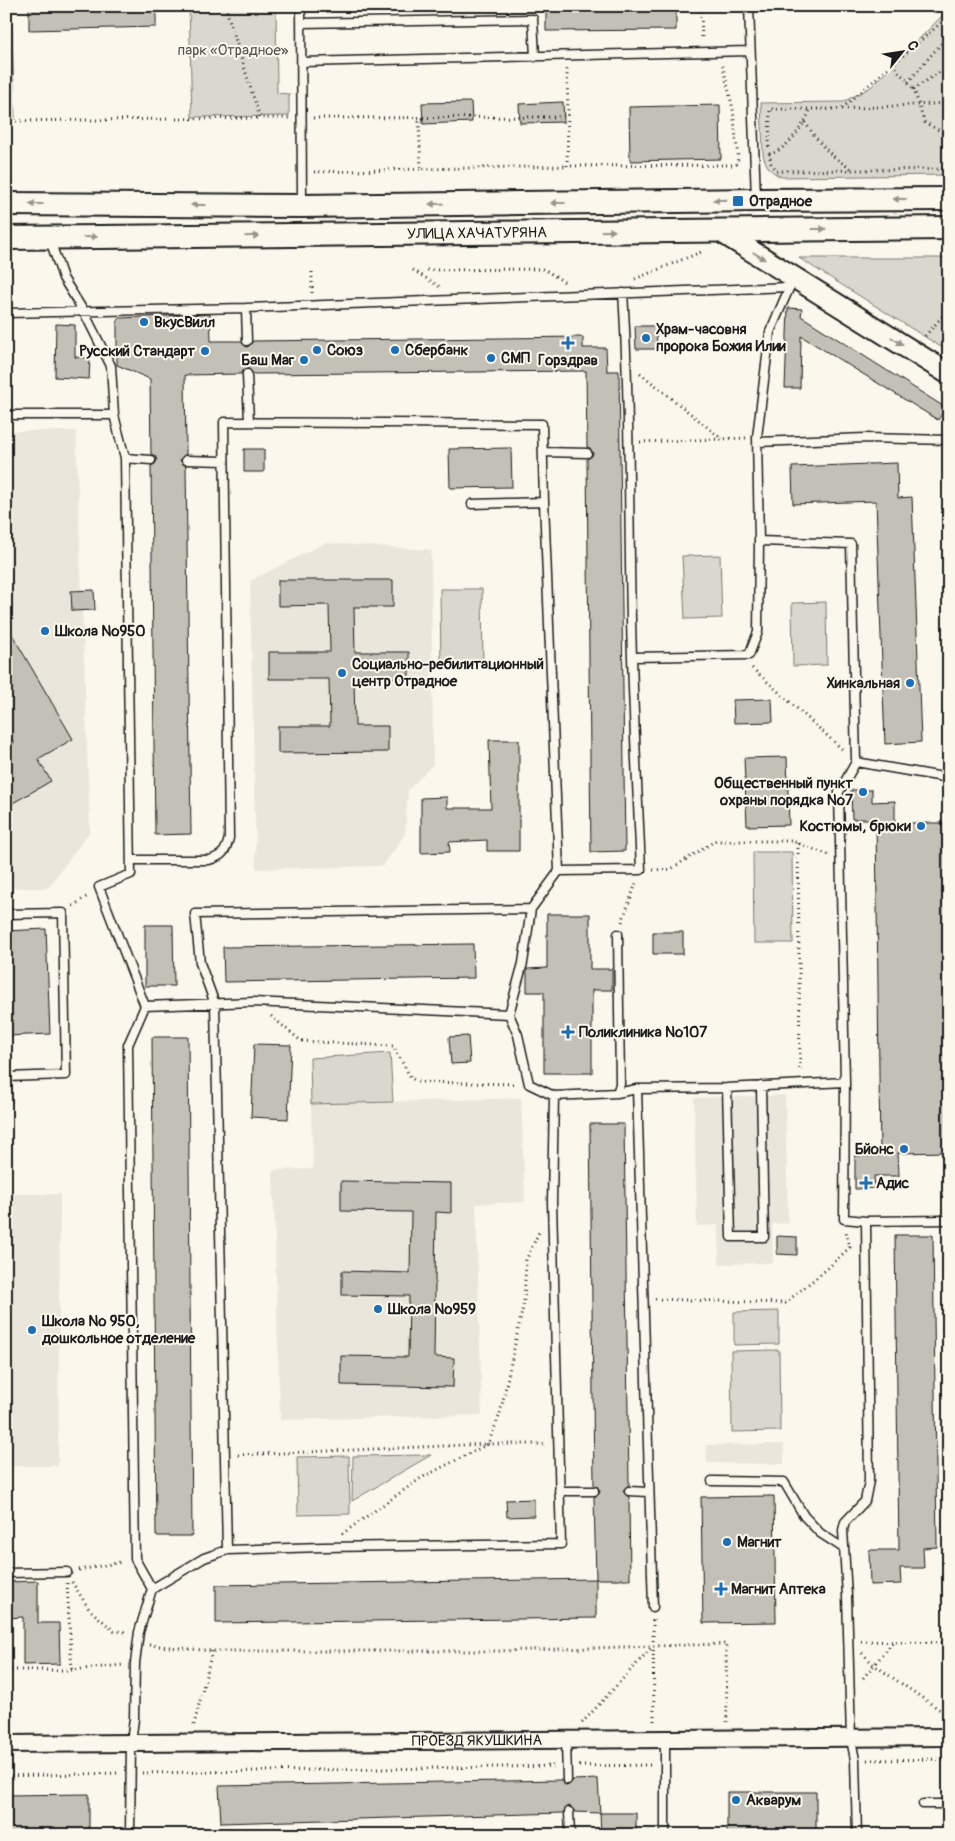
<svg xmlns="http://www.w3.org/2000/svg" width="955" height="1841" font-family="Pangolin,sans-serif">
	<rect width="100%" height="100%" fill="#fbf7ec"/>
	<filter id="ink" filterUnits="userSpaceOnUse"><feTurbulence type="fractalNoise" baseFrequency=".02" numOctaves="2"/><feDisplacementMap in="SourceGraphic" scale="10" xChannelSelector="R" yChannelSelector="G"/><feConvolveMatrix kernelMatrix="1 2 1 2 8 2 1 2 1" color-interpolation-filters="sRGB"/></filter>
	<g filter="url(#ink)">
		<path fill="#eae6dc" d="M6,431H76L90,831L48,888H6Z
			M325,543L431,550L433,764L408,790L405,834L383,866L256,869L250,581Z
			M785,1095L788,1223L772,1224L773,1263L719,1264L718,1225L697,1226L694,1098Z
			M521,1098L525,1202L476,1204L482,1415L280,1420L273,1170L313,1169L311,1104Z
			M6,1194H60L58,1466H6Z
			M784,1444V1464L707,1463L706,1445Z"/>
		<path fill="#dad7ce" stroke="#7b7a75" d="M6,6H11L15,118H6Z
			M189,6H276L277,93L289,94V116L192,117Z
			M949,9V175L782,177C771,173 765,165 763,154L761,103L843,102L871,87Z
			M799,258H949V352Z
			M720,555L722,618L685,619L682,556Z
			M440,589H482L483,667L441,668Z
			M826,602L827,665L793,666L792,603Z
			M753,852H792L793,943H754Z
			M390,1053L393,1102L311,1104L310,1058Z
			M779,1311V1344L734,1345V1312Z
			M779,1350L780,1431L732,1432L731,1351Z
			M431,1455L352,1501L353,1456Z
			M349,1456L350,1514L298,1515L297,1457Z"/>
		<path fill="#c3c0b8" stroke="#1c1c1c" d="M29,6H156V27L29,30Z
			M546,6H676V30L546,31Z
			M471,102L472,122L423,124L422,103Z
			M563,102L564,122L520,123L519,104Z
			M720,105L721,159L630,161L629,107Z
			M788,308L802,309L801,316L946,408L938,420L801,336L800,388H785Z
			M210,314L211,341H241L243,344L247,347L250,345L253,341L583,337V348H606L607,371H619L625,851L591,852L587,459L592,456L593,453L590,448L587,447L586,371L253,374L251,371L247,368L244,370L241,374L185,375L186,454L182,457L180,460L183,464L186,466L191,834L155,835L151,466L155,464L157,460L155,456L151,454L150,379L117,365V323L119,318Z
			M56,324L75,325V357L90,358L89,379L55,377Z
			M635,326H656L657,349H636Z
			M511,448L512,487L450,488L449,449Z
			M244,449H264V472H244Z
			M897,463L898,498L912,497L921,742L885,744L876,501L793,504L792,467Z
			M278,580H393V607H354L355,652H409V678H354L355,726H388V752L278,753V726H330L329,679H269V652H330L329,605L278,606Z
			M94,590L95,610L72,611L71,591Z
			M6,624L73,739L38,759L51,781L6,807V748L14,743L6,730Z
			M772,699L773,722L734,723L733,700Z
			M489,740H519V851H487V840L449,842L450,852L421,853V798L447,797V808H491Z
			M787,757L789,825L747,826L744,758Z
			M851,790H872V802L895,801V823H947L949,1152L898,1153L899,1176H874L875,1188L855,1189V1156H880L876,819H852Z
			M547,914H590V969H612V990H592V1073H544V992H527V969L547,968Z
			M145,925H173L174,986H145Z
			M46,929L50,1034L6,1036V931Z
			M653,932H683V954H653Z
			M473,944L474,978L224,982L223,947Z
			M468,1036L470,1063L451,1064L449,1037Z
			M152,1037H188L192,1536H156Z
			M254,1044L291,1045L288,1119L251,1117Z
			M590,1124H624L629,1485L625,1488L623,1491L626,1495L629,1497L630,1579H596L594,1497L599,1494L600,1491L597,1486L594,1485Z
			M341,1181L451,1183V1213L436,1212L434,1357L454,1358L453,1387L341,1385V1356L408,1357L409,1296L342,1295V1271L410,1273L411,1212L341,1211Z
			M895,1235H933L937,1547L923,1548L924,1568H900L901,1584L870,1585L869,1550H899Z
			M777,1236L797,1237V1255L777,1254Z
			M774,1496L776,1622L703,1623L701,1497Z
			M534,1499V1516L507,1517L506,1500Z
			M596,1579V1618L216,1623V1585Z
			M38,1581V1623H59L60,1664L23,1665V1617L6,1618V1582Z
			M598,1779L600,1813L575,1812L573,1809L569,1806L566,1808L563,1813L221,1823L219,1786L561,1780L563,1783L567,1786L570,1784L573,1780Z
			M727,1792H816V1835H727Z
			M89,1794V1832L6,1833V1795Z
			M600,1813H636V1835H601Z"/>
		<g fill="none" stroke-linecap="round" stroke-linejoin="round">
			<g stroke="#1c1c1c" stroke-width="11">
				<path id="service" d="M301,6L302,204
					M749,6L756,199
					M302,23L533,19L535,57
					M302,62L750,51
					M50,240L63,278L84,312L111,366L114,415L125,458L131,874L99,887L145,1006L128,1045L135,1559L152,1589
					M791,284L770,332L757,437L759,541L851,544L856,762
					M246,308L247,341
					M6,313L246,308L789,287
					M247,374L249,422
					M6,415H114
					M757,442L866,438L949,440
					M544,452L587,453
					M125,458L151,460
					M186,460L224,461
					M472,504L544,502
					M632,657L749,655L758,632L759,541
					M559,871L641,870C638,799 634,728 632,657C628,536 631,414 623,293
					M6,914L63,913L66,1075L6,1077
					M145,1006L253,1002L509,1014L518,1035L529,1084L554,1096L617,1093L637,1089L653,1607
					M509,1014L523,963L531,909
					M845,1082L844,1219L866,1221L869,1481L865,1501L845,1522L843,1530L847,1596L851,1739L855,1760L857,1835
					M727,1088L731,1237H764L761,1086
					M637,1089L727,1088L845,1082L839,792L856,762L949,778
					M617,1093L620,1084L618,934
					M866,1221L949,1220
					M712,1481L784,1482L804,1516L820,1533L843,1548
					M559,1491H594
					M629,1491L648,1492
					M227,1550L323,1547L561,1544L552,1202L554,1096
					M6,1573L67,1572
					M665,1739V1835
					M566,1740L567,1780
					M923,1804H949
					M569,1812L570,1835
					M130,1835L131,1742L134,1719L135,1663L139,1632L152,1589L204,1558L227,1550L215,1004L200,963L195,914L531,909L559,871L544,502L542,424L224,422L229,838C226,851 223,856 209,860H131"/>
			</g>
			<g stroke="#1c1c1c" stroke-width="20">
				<g id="minor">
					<path id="s1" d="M6,1744L949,1737"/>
				</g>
			</g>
			<g stroke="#1c1c1c" stroke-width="24">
				<path id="tertiary" d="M718,230L949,374"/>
			</g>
			<g stroke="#1c1c1c" stroke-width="26">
				<g id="secondary">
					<path d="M6,204L302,206L756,200L949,199"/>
					<path id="s2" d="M6,238L949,228"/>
				</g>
			</g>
			<path stroke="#1c1c1c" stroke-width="3" stroke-dasharray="1 4" stroke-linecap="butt" d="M225,6L260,118H289
				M701,6L702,41
				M949,20L944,69L914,89L924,122L949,136
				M892,64L914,89
				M908,82L946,38
				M842,108L949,16
				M568,115L567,166L734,165L737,164L738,158L733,109L722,63
				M313,118L558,117L568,115L567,69H569
				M423,118L419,122L421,169L567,166
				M6,121L260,118
				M805,122C818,142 832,159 854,170
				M769,147L770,109H841L949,103
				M769,153L771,163L777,171L949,169
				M769,154C787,151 804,125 810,110
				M314,172L421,169
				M413,270L440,287
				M427,270L544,269L564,282
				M312,272V294
				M635,279L701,252
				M925,336L949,309
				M640,373L722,439
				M640,442L746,438
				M752,668L842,749
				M798,843L800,1073
				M653,870L671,869L715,841H792L829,855
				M73,906L89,895
				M622,922L636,883
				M271,1016L301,1041L393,1046L411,1078L418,1082L516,1084
				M655,1299L785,1303L827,1269L850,1247L846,1232
				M238,1455L488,1444H546
				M342,1534L421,1478L488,1444L500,1414L524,1302L526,1260L539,1232
				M79,1570L122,1562
				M72,1582L89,1609L114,1631L127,1632
				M67,1583L72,1670
				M653,1620L654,1723
				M861,1641L949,1643
				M149,1645L212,1651H499L653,1646
				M862,1653L874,1665L949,1716
				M6,1670H72L123,1665
				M863,1678L894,1641
				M582,1723L653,1646L726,1644L727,1722
				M194,1725L212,1651
				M867,1760L949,1759
				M579,1766L653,1765
				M142,1773L556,1766
				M6,1776L118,1773"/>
			<use href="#service" stroke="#fbf7ec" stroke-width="8"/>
			<use href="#minor" stroke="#fbf7ec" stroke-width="16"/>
			<use href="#tertiary" stroke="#fbf7ec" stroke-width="20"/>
			<use href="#secondary" stroke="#fbf7ec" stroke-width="22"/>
		</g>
		<defs><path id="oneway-solid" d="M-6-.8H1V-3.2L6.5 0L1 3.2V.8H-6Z" transform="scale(1.25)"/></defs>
		<g fill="#97948e">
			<use href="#oneway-solid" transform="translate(900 199) rotate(180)"/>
			<use href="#oneway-solid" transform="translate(720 200) rotate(179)"/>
			<use href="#oneway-solid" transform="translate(558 203) rotate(180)"/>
			<use href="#oneway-solid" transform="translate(36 204) rotate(-180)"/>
			<use href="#oneway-solid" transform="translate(436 204) rotate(179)"/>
			<use href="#oneway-solid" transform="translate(198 205) rotate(-180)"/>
			<use href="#oneway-solid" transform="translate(819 229)"/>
			<use href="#oneway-solid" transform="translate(608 231) rotate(-1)"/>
			<use href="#oneway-solid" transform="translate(252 236) rotate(-1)"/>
			<use href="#oneway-solid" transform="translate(90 237) rotate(-1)"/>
			<use href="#oneway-solid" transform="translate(759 256) rotate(32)"/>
			<use href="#oneway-solid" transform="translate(897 341) rotate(32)"/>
		</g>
	</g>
	<g fill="#1f6fb2" stroke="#fbf7ec" stroke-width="2">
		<rect x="732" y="195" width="12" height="12" rx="2.5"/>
		<circle cx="144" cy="322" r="5"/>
		<circle cx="646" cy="338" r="5"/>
		<path d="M565.5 335.5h5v5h5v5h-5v5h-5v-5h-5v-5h5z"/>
		<circle cx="317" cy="350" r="5"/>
		<circle cx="395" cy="350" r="5"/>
		<circle cx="205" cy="351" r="5"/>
		<circle cx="491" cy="358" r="5"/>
		<circle cx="304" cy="360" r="5"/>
		<circle cx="45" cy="631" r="5"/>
		<circle cx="342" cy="673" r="5"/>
		<circle cx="910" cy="683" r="5"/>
		<circle cx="863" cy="792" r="5"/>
		<circle cx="921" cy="826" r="5"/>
		<path d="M565.5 1024.5h5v5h5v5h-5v5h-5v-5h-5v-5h5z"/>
		<circle cx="904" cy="1149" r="5"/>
		<path d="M863.5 1175.5h5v5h5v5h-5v5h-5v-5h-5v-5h5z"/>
		<circle cx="378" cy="1309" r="5"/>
		<circle cx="32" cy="1330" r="5"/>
		<circle cx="727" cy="1542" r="5"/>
		<path d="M718.5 1581.5h5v5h5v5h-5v5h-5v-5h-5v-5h5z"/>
		<circle cx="736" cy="1800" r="5"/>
	</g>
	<g text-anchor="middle" stroke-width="4" stroke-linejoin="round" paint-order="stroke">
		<g font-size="15" fill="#555451" stroke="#fbf7ec">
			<text x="233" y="55">парк «Отрадное»</text>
		</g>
		<g font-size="15" font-weight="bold" fill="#1c1c1c" stroke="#fbf7ec" text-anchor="start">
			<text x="749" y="206">Отрадное</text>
			<text x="154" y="327">ВкусВилл</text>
			<text x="656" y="334">Храм-часовня<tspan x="656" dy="17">пророка Божия Илии</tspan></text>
			<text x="327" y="355">Союз</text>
			<text x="405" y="355">Сбербанк</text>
			<text x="195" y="356" text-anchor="end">Русский Стандарт</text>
			<text x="501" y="363">СМП</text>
			<text x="294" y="365" text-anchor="end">Баш Маг</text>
			<text x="568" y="365" text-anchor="middle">Горздрав</text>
			<text x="55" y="636">Школа №950</text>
			<text x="352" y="669">Социально-ребилитационный<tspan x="352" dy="17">центр Отрадное</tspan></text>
			<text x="900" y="688" text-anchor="end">Хинкальная</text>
			<text x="853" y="788" text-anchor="end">Общественный пункт<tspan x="853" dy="17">охраны порядка №7</tspan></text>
			<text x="911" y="831" text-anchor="end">Костюмы, брюки</text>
			<text x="579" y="1037">Поликлиника №107</text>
			<text x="894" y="1154" text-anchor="end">Бйонс</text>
			<text x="876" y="1188">Адис</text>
			<text x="388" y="1314">Школа №959</text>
			<text x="42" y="1326">Школа № 950,<tspan x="42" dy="17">дошкольное отделение</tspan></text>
			<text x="737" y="1547">Магнит</text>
			<text x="731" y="1594">Магнит Аптека</text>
			<text x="746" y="1805">Акварум</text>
		</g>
		<g font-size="15" fill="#1c1c1c" stroke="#fbf7ec">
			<text dy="5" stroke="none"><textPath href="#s2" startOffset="471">УЛИЦА ХАЧАТУРЯНА</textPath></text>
			<text dy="5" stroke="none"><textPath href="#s1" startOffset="471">ПРОЕЗД ЯКУШКИНА</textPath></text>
		</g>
	</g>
	<rect width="955" height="1841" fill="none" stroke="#fbf7ec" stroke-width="25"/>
	<rect x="12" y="12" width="930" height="1816" fill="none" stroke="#1c1c1c" stroke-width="2" filter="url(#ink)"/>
	<g transform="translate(902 52) rotate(60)" stroke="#fbf7ec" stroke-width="4" paint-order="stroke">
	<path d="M0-4L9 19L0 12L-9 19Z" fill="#1c1c1c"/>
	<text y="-8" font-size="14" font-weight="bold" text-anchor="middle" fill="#1c1c1c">С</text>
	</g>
</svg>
